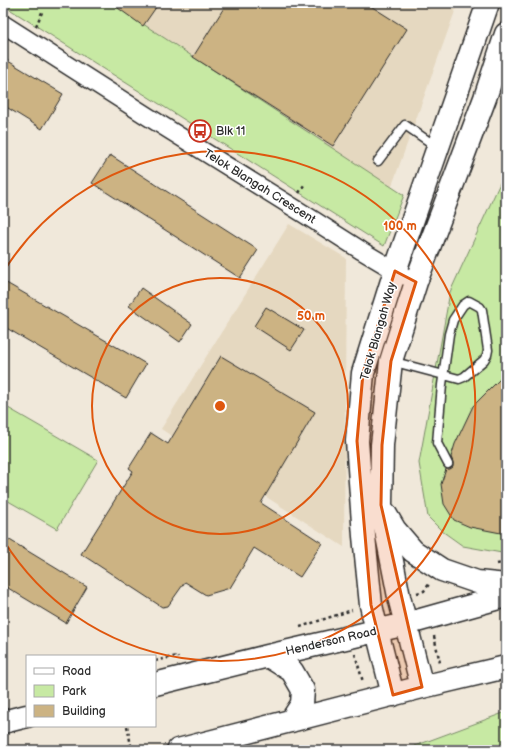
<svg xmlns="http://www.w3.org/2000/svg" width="509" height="753" font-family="'Balsamiq Sans',sans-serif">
	<rect width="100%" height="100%" fill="#f0e8da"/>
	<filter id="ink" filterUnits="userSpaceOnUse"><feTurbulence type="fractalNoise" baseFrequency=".025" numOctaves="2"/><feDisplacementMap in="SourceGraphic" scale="8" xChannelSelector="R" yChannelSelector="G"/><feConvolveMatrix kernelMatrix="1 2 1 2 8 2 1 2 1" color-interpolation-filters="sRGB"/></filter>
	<g filter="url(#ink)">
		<path fill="#e5d8c0" d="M23,3H458L377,227Z
			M289,224L346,258L344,547L161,429Z"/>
		<path fill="#c7e9a3" stroke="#798a67" d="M3,3H111L404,195L384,246L3,5Z
			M506,170V552L502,553L463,546L442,531L428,517L419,463L450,292Z
			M3,405L98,460L57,529L3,498Z
			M506,712V750H404Z"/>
		<path fill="#ccb383" stroke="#2b2b2b" d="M111,3H159L143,26Z
			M227,3H366L407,29L333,146L193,57Z
			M3,58L63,94L42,129L3,105Z
			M110,155L258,250L240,278L92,183Z
			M3,281L146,364L126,398L3,326Z
			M141,288L192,324L180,342L129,306Z
			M266,307L304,330L291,350L254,326Z
			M221,356L315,412L261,503L322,543L300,577L254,548L230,588L206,595L185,582L168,606L162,607L81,554L133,471L129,468L151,433L168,444Z
			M506,373V534L470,527L454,520L444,504L441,484L446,469H450L453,467V462L451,457L455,444L473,406Z
			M3,536L87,587L66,623L3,585Z"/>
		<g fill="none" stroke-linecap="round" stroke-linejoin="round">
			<g stroke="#2b2b2b" stroke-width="11">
				<path id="service" d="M378,161L405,125L437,147
					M391,361L459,379L464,377L484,360L487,355L488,350L482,310L480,307L469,301L463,305L453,320L449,334L442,385L437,443L448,464"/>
			</g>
			<g stroke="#2b2b2b" stroke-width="20">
				<path id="minor" d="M3,24L147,116L304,214L362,251L404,276"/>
			</g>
			<g stroke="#2b2b2b" stroke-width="25">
				<path id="secondary" d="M385,513L395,530L413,551L442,570L477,582L506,585
					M268,656L292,671L303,690L302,704L291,721
					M155,684L268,656L406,624L506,596
					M422,687L399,597L381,505L382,445L391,361L416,282L485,98L506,34
					M393,695L377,631L371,605L364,536L357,441L363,373L395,271L488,3
					M3,722L27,716
					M178,750L422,687L506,667"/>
			</g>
			<path stroke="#2b2b2b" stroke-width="2.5" stroke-dasharray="3 3" stroke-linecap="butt" d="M36,26L43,10
				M299,193L304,185
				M497,564L506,562
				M417,593L424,591L430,583
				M300,627L352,610
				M434,636L440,663
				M355,654L363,682
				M155,661L177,656L178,658
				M127,726L132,750"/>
			<use href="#service" stroke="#fff" stroke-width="8"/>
			<use href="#minor" stroke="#fff" stroke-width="17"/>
			<use href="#secondary" stroke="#fff" stroke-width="22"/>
		</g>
	</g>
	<path fill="#df570e" fill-opacity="0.2" stroke="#df570e" stroke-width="3" stroke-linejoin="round" d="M395,271L416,282L391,361L382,445L381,505L422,687L393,695L371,605L357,441L363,373Z"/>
	<g fill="none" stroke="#df570e" stroke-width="2">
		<circle cx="220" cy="406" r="128"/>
		<path d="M4 271A255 255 0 1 1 4 541"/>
	</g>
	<defs>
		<g id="bus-ring" transform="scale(1.15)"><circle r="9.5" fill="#fff" stroke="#c8321e" stroke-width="1.5"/><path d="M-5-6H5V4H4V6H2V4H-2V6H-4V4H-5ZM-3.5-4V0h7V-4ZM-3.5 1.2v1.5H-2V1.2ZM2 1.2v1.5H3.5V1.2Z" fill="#c8321e"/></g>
	</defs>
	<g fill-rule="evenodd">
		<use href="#bus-ring" x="200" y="131"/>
	</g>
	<g text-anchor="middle" stroke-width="3" stroke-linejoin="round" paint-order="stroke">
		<g font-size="12" fill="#2b2b2b" stroke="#fff" text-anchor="start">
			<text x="216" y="135">Blk 11</text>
		</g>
		<g font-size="12" fill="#2b2b2b" stroke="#fff">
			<text transform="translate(260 186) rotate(32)" y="4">Telok Blangah Crescent</text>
			<text transform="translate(378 331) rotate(-74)" y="4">Telok Blangah Way</text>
			<text transform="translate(331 641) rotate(-13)" y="4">Henderson Road</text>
		</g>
	</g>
	<circle cx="220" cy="406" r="6" fill="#df570e" stroke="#fff" stroke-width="2"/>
	<g font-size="12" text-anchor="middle" font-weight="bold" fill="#df570e" stroke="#fff" stroke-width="3" stroke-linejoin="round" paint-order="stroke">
		<text x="400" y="230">100 m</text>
		<text x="311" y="320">50 m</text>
	</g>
	<rect width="509" height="753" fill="none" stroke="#fff" stroke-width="16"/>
	<rect x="8" y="8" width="493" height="737" fill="none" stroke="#2b2b2b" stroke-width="1.5" filter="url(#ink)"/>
	<rect x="26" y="655" width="130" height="72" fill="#ffffff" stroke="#aaaaaa"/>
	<rect x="34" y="668" width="20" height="6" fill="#ffffff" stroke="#aaaaaa"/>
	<text x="62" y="675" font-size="12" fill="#2b2b2b">Road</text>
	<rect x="34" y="685" width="20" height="12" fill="#c7e9a3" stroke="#aaaaaa"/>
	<text x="62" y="695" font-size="12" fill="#2b2b2b">Park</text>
	<rect x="34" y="705" width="20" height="12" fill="#ccb383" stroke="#aaaaaa"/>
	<text x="62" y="715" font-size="12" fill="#2b2b2b">Building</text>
</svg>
